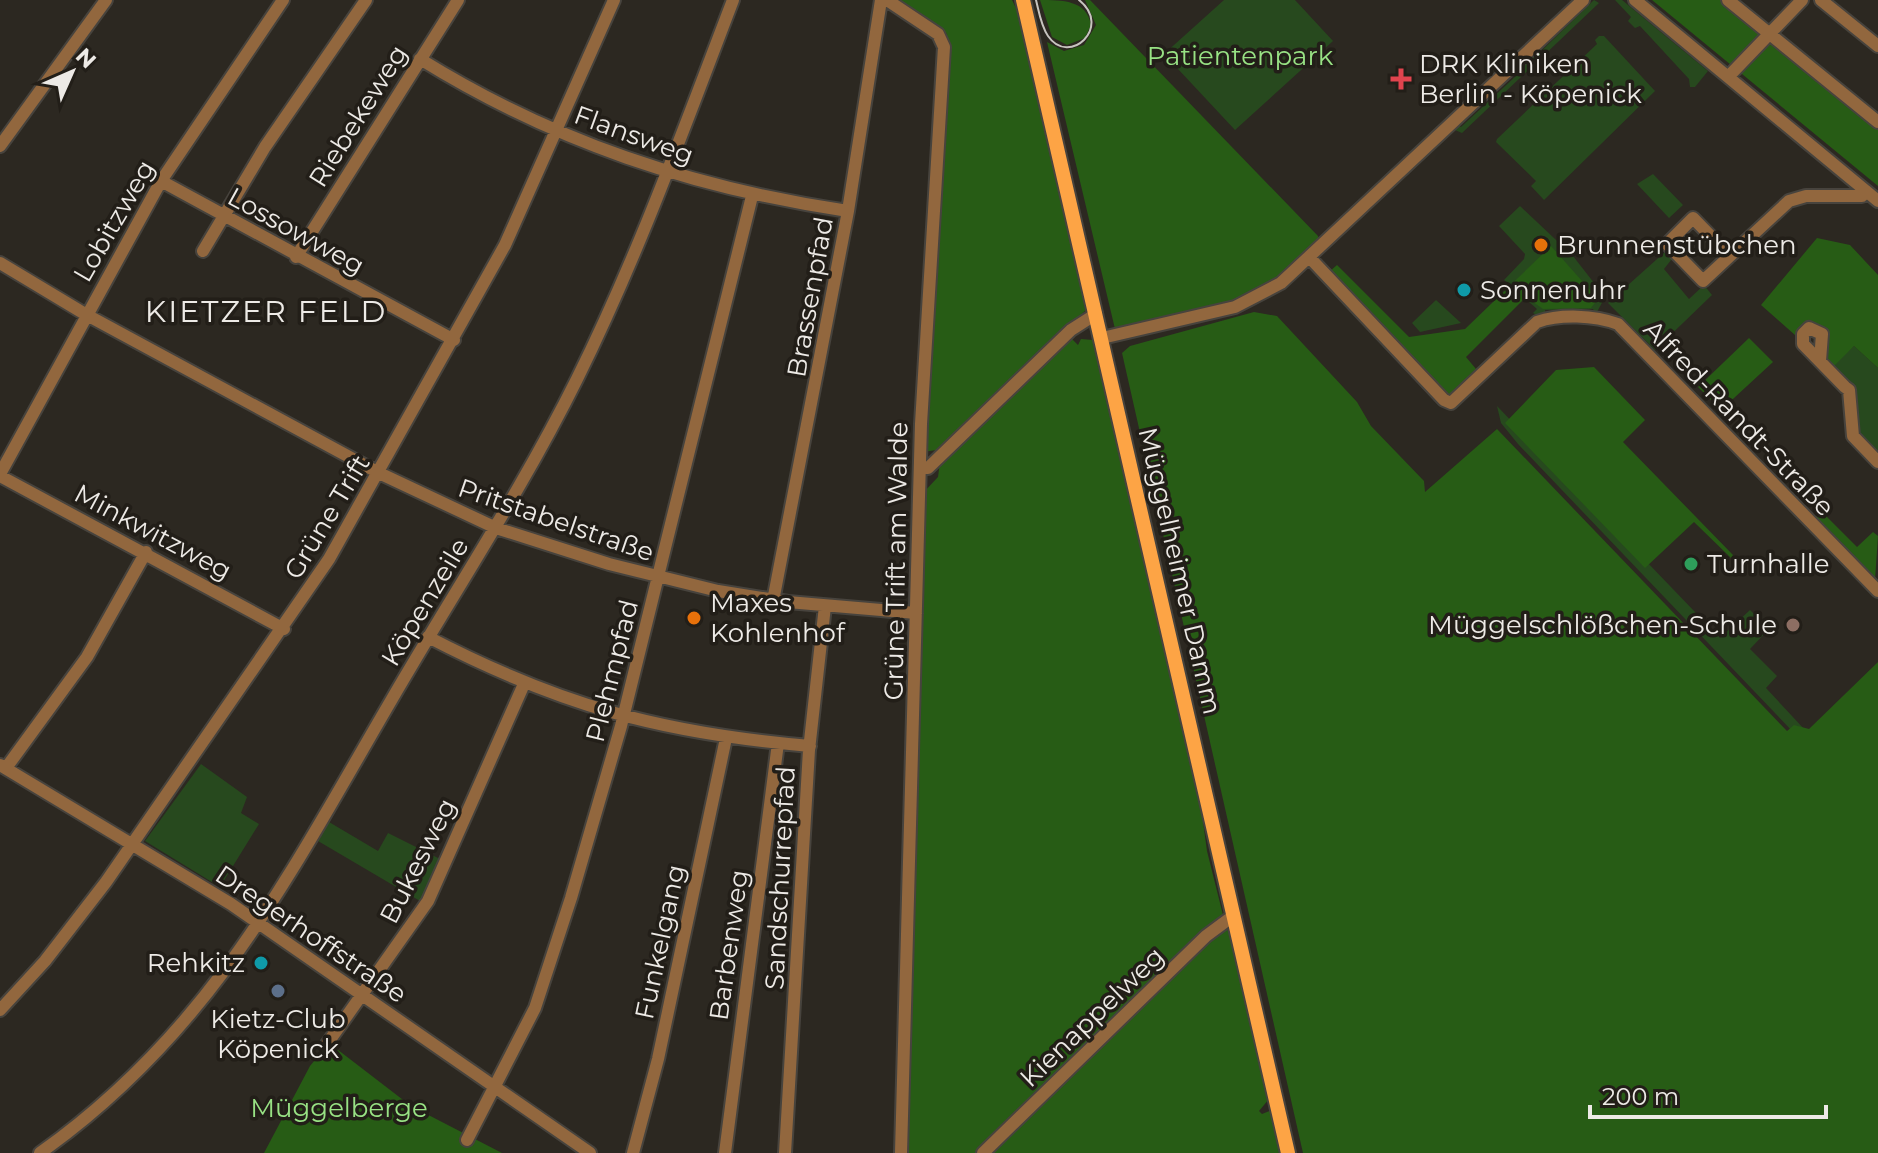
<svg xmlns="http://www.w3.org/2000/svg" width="1878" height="1153" font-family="Montserrat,sans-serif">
	<rect width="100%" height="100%" fill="#2c2821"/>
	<path fill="#27491e" d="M1224,0H1295L1333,41L1235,130L1164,54Z
		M1594,0L1599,3L1462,133L1455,130L1457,124L1461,127L1517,75L1513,70L1531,53L1535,57Z
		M1615,0H1622L1708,71L1695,87H1690L1689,79L1640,26L1635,28L1628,21L1631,17Z
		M1599,36H1604L1655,91L1544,200L1531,186L1536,181L1496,142L1497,139L1597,44L1595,40Z
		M1653,174L1683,205L1669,218L1637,184Z
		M1520,206L1573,256L1605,297L1596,314L1593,309L1545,310L1546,316L1540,317L1533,313L1537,309L1504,280L1524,259L1525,254L1499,226Z
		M1666,251L1675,255L1664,269L1689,299L1704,285L1712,295L1655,350L1608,303Z
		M1436,300L1461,323L1420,332L1412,323Z
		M1854,346L1878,368V458L1858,437L1854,396L1830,367Z
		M1497,406L1720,638L1750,610L1769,629L1750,649L1777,676L1766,688L1805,730L1794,733L1518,444L1501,423Z
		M201,764L247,797L241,813L259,824L220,887L145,841Z
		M329,822L378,851L388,833L442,860L420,901L318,841Z"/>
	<path fill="#275c15" d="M894,0H1012L1021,18L1088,308L943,449L923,452L947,34Z
		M1040,0C1062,0 1087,0 1091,25L1085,38L1067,45L1052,37Z
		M1085,0H1090L1318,236L1319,240L1265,289L1224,305L1115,329L1047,42L1064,51L1084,45L1096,25Z
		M1652,0H1723L1878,127V186Z
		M1817,238L1850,245L1878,275V368L1854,346L1833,367L1825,360L1823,327L1807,324L1795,335L1761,305Z
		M1551,246L1598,299L1591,308L1543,309L1526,297L1466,357L1476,369L1447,397L1329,272L1337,265L1409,337L1465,329Z
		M1254,312L1277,316L1357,402L1371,426L1424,481L1425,492L1497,429L1787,731L1794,725L1809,729L1878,662V1153H1303L1122,353L1130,346Z
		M1069,336L1078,345L1081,339L1093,340L1097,350L1200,799L1207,851L1223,915L978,1153H906L923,493L938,477L940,462Z
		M1749,338L1773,362L1721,410L1698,387Z
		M1594,367L1645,420L1623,442L1733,555L1731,558L1694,522L1645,568L1505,423L1556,370Z
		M1821,511L1857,547L1873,532L1878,536L1875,580L1815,516Z
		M1230,926L1269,1099L1259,1111L1262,1114L1272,1110L1281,1153H986L1217,929Z
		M329,1043L411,1106L502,1153H264L310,1066Z"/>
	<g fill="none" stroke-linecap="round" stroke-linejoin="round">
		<g stroke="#47433d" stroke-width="16">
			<path id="minor" d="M887,0L938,34L944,47L921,424L901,1153
				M1635,0L1878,201
				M1728,0L1878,122
				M1821,0L1878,46
				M420,59C554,142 693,188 848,211
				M1728,77L1802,0
				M0,146L106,0
				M161,181L454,340
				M203,251L265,147L366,0
				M1730,256L1693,218L1667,244L1703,281L1789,201L1806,196H1862L1866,191
				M296,257L458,0
				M1309,257L1444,400L1451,403L1537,322C1560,314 1594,315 1618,324L1878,591
				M0,263L85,314L379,473L496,528L609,564L718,591L788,602L916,613
				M1102,338L1235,307L1281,283L1583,0
				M1820,361L1822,334L1809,328L1803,334V344L1845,387L1849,390L1853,436L1878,462
				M920,468H928L1071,330L1096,314
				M0,474L161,181L283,0
				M0,476L284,629
				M773,601L848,211L881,0
				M428,637C561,706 661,733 810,746
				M0,765L231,904L590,1153
				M6,768L87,657L146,552
				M0,1010L45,961L106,882L329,559L505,245L614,0
				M327,1044L428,901L524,684
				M467,1140L535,1008L571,898L621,726L752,196
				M40,1153C212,1031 289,875 392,699C454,592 522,490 577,379C638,256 684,128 733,0
				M633,1153L658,1059L726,738
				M725,1153L778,743
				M785,1153L809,750L825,606
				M983,1153L1206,936L1233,916"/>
		</g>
		<g stroke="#47433d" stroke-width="18">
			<path id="major" d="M1023,0L1288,1153"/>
		</g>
		<use href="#minor" stroke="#92673e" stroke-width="12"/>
		<use href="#major" stroke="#fda445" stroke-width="14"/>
		<path stroke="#c7c4bf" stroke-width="2" d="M1036,0C1039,12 1041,26 1048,36C1069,67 1113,27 1079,0"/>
	</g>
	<path fill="#e0444e" stroke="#221e18" stroke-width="3" d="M1397 67h8v8h8v8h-8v8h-8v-8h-8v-8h8z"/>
	<g fill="#e8710a" stroke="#221e18" stroke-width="3">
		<circle cx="1541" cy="245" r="8"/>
		<circle cx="694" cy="618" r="8"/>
	</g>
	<g fill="#0f9aa8" stroke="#221e18" stroke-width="3">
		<circle cx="1464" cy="290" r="8"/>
		<circle cx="261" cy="963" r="8"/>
	</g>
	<circle fill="#2e9e5b" stroke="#221e18" stroke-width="3" cx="1691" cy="564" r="8"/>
	<circle fill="#8d6e63" stroke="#221e18" stroke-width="3" cx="1793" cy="625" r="8"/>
	<circle fill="#5c6f8a" stroke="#221e18" stroke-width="3" cx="278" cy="991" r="8"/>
	<g text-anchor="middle" stroke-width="7" stroke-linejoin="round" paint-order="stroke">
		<g font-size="26" fill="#98e284" stroke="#221e18">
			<text x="1240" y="65">Patientenpark</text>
			<text x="339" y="1117">Müggelberge</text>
		</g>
		<g font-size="26" fill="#edeae6" stroke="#221e18" text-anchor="start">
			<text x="1419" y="73">DRK Kliniken<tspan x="1419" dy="30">Berlin - Köpenick</tspan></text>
			<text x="1557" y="254">Brunnenstübchen</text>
			<text x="1480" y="299">Sonnenuhr</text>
			<text x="1707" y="573">Turnhalle</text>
			<text x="710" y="612">Maxes<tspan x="710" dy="30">Kohlenhof</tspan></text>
			<text x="1777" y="634" text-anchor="end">Müggelschlößchen-Schule</text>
			<text x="245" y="972" text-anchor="end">Rehkitz</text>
			<text x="278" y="1028" text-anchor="middle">Kietz-Club<tspan x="278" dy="30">Köpenick</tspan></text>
		</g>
		<g font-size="26" fill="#edeae6" stroke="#221e18">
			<text transform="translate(358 116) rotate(-58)" y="9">Riebekeweg</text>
			<text transform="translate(634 135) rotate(20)" y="9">Flansweg</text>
			<text transform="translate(114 221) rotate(-60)" y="9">Lobitzweg</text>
			<text transform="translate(296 231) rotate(29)" y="9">Lossowweg</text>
			<text transform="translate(810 297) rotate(-80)" y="9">Brassenpfad</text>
			<text transform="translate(1739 418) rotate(46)" y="9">Alfred-Randt-Straße</text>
			<text transform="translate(327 517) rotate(-59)" y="9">Grüne Trift</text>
			<text transform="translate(556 520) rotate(19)" y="9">Pritstabelstraße</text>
			<text transform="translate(153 532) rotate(28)" y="9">Minkwitzweg</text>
			<text transform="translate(896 561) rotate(-89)" y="9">Grüne Trift am Walde</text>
			<text transform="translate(1180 571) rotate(77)" y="9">Müggelheimer Damm</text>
			<text transform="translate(425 602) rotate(-59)" y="9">Köpenzeile</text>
			<text transform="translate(612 671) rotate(-76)" y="9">Plehmpfad</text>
			<text transform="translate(418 861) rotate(-63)" y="9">Bukesweg</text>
			<text transform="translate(780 878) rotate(-87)" y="9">Sandschurrepfad</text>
			<text transform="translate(311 934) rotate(34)" y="9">Dregerhoffstraße</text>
			<text transform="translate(660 942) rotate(-78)" y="9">Funkelgang</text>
			<text transform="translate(729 945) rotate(-82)" y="9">Barbenweg</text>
			<text transform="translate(1092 1017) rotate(-44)" y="9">Kienappelweg</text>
		</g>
		<g font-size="30" letter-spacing="2" fill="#edeae6" stroke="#221e18">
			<text x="266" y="322">KIETZER FELD</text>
		</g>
	</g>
	<g transform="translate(72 72) rotate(45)" stroke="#221e18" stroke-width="6" paint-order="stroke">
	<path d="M0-6L14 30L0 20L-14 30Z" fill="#edeae6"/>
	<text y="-12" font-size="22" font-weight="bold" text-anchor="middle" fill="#edeae6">N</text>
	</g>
	<path d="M1590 1105v12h236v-12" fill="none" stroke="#edeae6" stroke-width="4"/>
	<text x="1602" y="1105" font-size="24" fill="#edeae6" stroke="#221e18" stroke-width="6" paint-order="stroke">200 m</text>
</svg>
